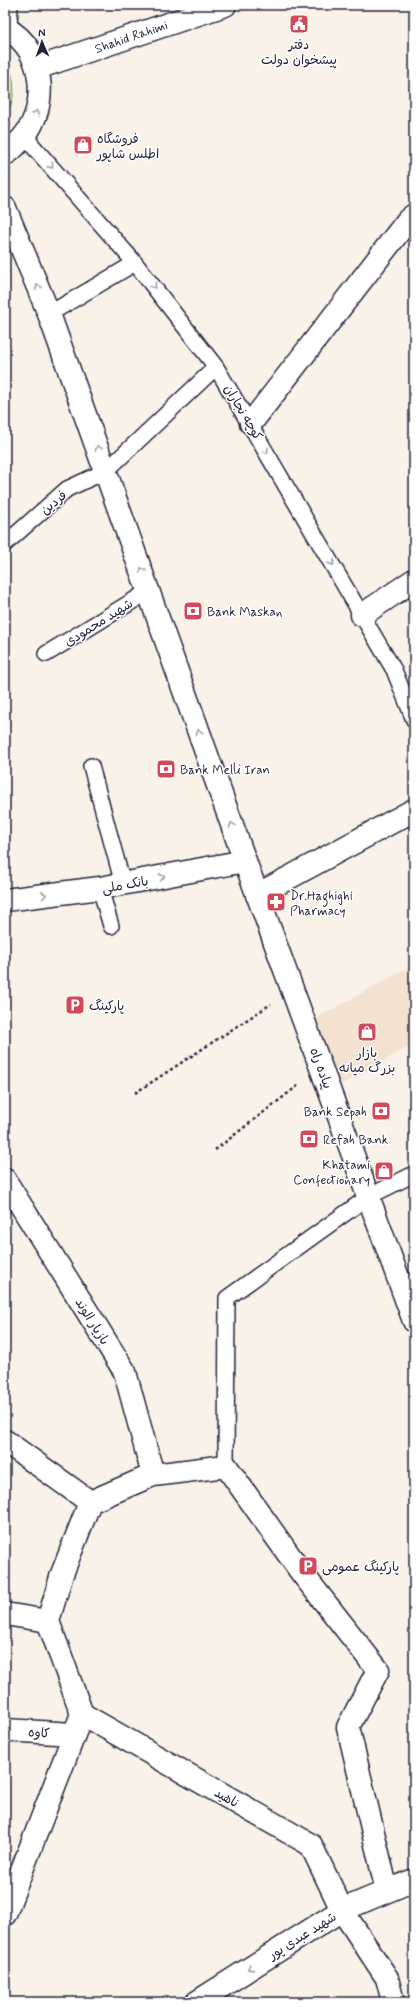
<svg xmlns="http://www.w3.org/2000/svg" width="419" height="2007" font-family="Mynerve,'Playpen Sans Arabic',sans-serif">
	<rect width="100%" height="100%" fill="#f9f2e9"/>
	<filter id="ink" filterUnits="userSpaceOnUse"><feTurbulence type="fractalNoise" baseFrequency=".025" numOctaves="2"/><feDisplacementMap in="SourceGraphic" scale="8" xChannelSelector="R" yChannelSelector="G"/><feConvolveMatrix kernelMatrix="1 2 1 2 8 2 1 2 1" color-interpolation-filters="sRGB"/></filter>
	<g filter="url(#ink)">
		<path fill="#f2e2cf" d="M414,964V1044L340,1085L315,1019Z"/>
		<path fill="#cfe499" stroke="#78836a" d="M5,61C17,77 16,101 5,116Z"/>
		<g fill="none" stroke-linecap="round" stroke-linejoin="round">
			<g stroke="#22223b" stroke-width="18">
				<path id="service" d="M9,30L10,5
					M25,137L135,263L216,367L394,670L414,720
					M49,314L135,263
					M5,544L67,489L106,471L216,367
					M46,654L149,591
					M91,766L123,884
					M100,888L111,926
					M226,1466L227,1298L368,1197L414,1174"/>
			</g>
			<g stroke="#22223b" stroke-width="25">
				<path id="pedestrian" d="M245,861L414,1321"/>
			</g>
			<g stroke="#22223b" stroke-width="25">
				<path id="minor" d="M251,423L408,220L414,215
					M362,615L414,580
					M257,895L414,810
					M5,1180L125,1372L153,1475
					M5,1441L90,1502
					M5,1614L48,1621
					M82,1714L311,1845L342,1910L387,1978L393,2002
					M5,1730L74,1734
					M5,1914L82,1714L48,1621L62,1574L90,1502L153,1475L226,1466L301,1572L378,1670L348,1727L387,1891
					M197,2002L342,1910L414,1880"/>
			</g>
			<g stroke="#22223b" stroke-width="25">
				<path id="secondary" d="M5,28C48,50 50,114 17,144C13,148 10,152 5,154
					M37,68L225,5
					M5,208L49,314L245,861L100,888L5,900"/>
			</g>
			<path stroke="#22223b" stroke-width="2.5" stroke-dasharray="3 3" stroke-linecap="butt" d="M135,1093L271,1004
				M215,1150L300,1084"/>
			<use href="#service" stroke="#fff" stroke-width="15"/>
			<use href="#pedestrian" stroke="#fff" stroke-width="22"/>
			<use href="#minor" stroke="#fff" stroke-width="22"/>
			<use href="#secondary" stroke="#fff" stroke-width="22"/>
		</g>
		<defs><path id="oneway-chevron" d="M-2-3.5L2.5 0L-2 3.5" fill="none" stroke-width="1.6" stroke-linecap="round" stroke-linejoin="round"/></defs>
		<g stroke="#9c9ca7">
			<use href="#oneway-chevron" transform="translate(36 113) rotate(-73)"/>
			<use href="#oneway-chevron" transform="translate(51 166) rotate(49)"/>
			<use href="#oneway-chevron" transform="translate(154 286) rotate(52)"/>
			<use href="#oneway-chevron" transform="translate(38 287) rotate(-112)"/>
			<use href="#oneway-chevron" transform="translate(98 448) rotate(-110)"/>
			<use href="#oneway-chevron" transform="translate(266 451) rotate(60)"/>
			<use href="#oneway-chevron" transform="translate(332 563) rotate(60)"/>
			<use href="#oneway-chevron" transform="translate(142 570) rotate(-109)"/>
			<use href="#oneway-chevron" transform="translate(199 732) rotate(-110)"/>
			<use href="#oneway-chevron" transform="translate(232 825) rotate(-110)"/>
			<use href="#oneway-chevron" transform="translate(162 877) rotate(-11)"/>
			<use href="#oneway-chevron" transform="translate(44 895) rotate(-7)"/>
			<use href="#oneway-chevron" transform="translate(250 1968) rotate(148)"/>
		</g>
	</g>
	<defs>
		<g id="civic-square" transform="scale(1)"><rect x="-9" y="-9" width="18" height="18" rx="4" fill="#d1495b" stroke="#fff"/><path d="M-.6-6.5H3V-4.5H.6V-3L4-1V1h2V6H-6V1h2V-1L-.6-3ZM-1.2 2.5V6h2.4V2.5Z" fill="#fff"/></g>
		<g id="shop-square" transform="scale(1)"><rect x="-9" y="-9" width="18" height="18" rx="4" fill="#d1495b" stroke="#fff"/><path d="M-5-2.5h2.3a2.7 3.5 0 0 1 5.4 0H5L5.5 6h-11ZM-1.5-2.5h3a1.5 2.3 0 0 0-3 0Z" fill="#fff"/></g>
		<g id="bank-square" transform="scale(1)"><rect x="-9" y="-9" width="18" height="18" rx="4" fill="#d1495b" stroke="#fff"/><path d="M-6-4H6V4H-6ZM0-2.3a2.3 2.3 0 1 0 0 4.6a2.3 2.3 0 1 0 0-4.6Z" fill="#fff"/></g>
		<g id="pharmacy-square" transform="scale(1)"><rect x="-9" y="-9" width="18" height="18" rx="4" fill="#d1495b" stroke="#fff"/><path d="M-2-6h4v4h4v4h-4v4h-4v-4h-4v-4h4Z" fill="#fff"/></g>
		<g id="parking-square" transform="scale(1)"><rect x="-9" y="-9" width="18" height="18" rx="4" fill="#d1495b" stroke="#fff"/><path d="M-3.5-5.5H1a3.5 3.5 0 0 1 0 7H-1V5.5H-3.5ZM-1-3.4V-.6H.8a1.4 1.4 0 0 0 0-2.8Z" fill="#fff"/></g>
	</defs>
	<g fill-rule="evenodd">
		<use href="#civic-square" x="299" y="24"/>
		<use href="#shop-square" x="83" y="145"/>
		<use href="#bank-square" x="193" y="611"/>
		<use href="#bank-square" x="166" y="769"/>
		<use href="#pharmacy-square" x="276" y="902"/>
		<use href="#parking-square" x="75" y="1005"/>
		<use href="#shop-square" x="367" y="1032"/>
		<use href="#bank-square" x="381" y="1111"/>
		<use href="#bank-square" x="309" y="1139"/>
		<use href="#shop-square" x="384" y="1171"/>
		<use href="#parking-square" x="308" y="1566"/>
	</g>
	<g text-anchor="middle" stroke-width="3" stroke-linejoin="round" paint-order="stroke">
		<g font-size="13" fill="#22223b" stroke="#fff">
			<text transform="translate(131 36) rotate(-19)" y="5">Shahid Rahimi</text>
			<text transform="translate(244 412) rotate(59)" y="5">کوچه نجاران</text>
			<text transform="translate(53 502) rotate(-40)" y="5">فردین</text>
			<text transform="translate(98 622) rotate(-32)" y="5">شهید محمودی</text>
			<text transform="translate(125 884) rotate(-10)" y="5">بانک ملی</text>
			<text transform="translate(322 1068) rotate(70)" y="5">پیاده راه</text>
			<text transform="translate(93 1321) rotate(58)" y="5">بازیار الوند</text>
			<text transform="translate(39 1732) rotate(4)" y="5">کاوه</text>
			<text transform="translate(227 1797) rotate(30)" y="5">ناهید</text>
			<text transform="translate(302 1935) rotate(-32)" y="5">شهید عبدی پور</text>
		</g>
		<g font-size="13" fill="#22223b" stroke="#fff" text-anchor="start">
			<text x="299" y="49" text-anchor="middle">دفتر<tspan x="299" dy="15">پیشخوان دولت</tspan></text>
			<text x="97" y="143">فروشگاه<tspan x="97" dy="15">اطلس شاپور</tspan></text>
			<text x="207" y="616">Bank Maskan</text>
			<text x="180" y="774">Bank Melli Iran</text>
			<text x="290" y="900">Dr.Haghighi<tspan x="290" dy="15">Pharmacy</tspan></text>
			<text x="89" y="1010">پارکینگ</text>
			<text x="367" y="1057" text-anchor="middle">بازار<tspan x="367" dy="15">بزرگ میانه</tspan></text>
			<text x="367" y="1116" text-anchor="end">Bank Sepah</text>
			<text x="323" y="1144">Refah Bank</text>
			<text x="370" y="1169" text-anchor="end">Khatami<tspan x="370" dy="15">Confectionary</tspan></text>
			<text x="322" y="1571">پارکینگ عمومی</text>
		</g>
	</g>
	<rect width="419" height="2007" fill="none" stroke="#fff" stroke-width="20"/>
	<rect x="10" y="10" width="399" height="1987" fill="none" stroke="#22223b" stroke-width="1.5" filter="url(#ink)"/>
	<g transform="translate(42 42) rotate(358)" stroke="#ffffff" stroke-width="3" paint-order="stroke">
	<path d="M0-3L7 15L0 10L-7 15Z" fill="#22223b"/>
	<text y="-6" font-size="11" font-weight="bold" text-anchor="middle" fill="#22223b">N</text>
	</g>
</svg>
